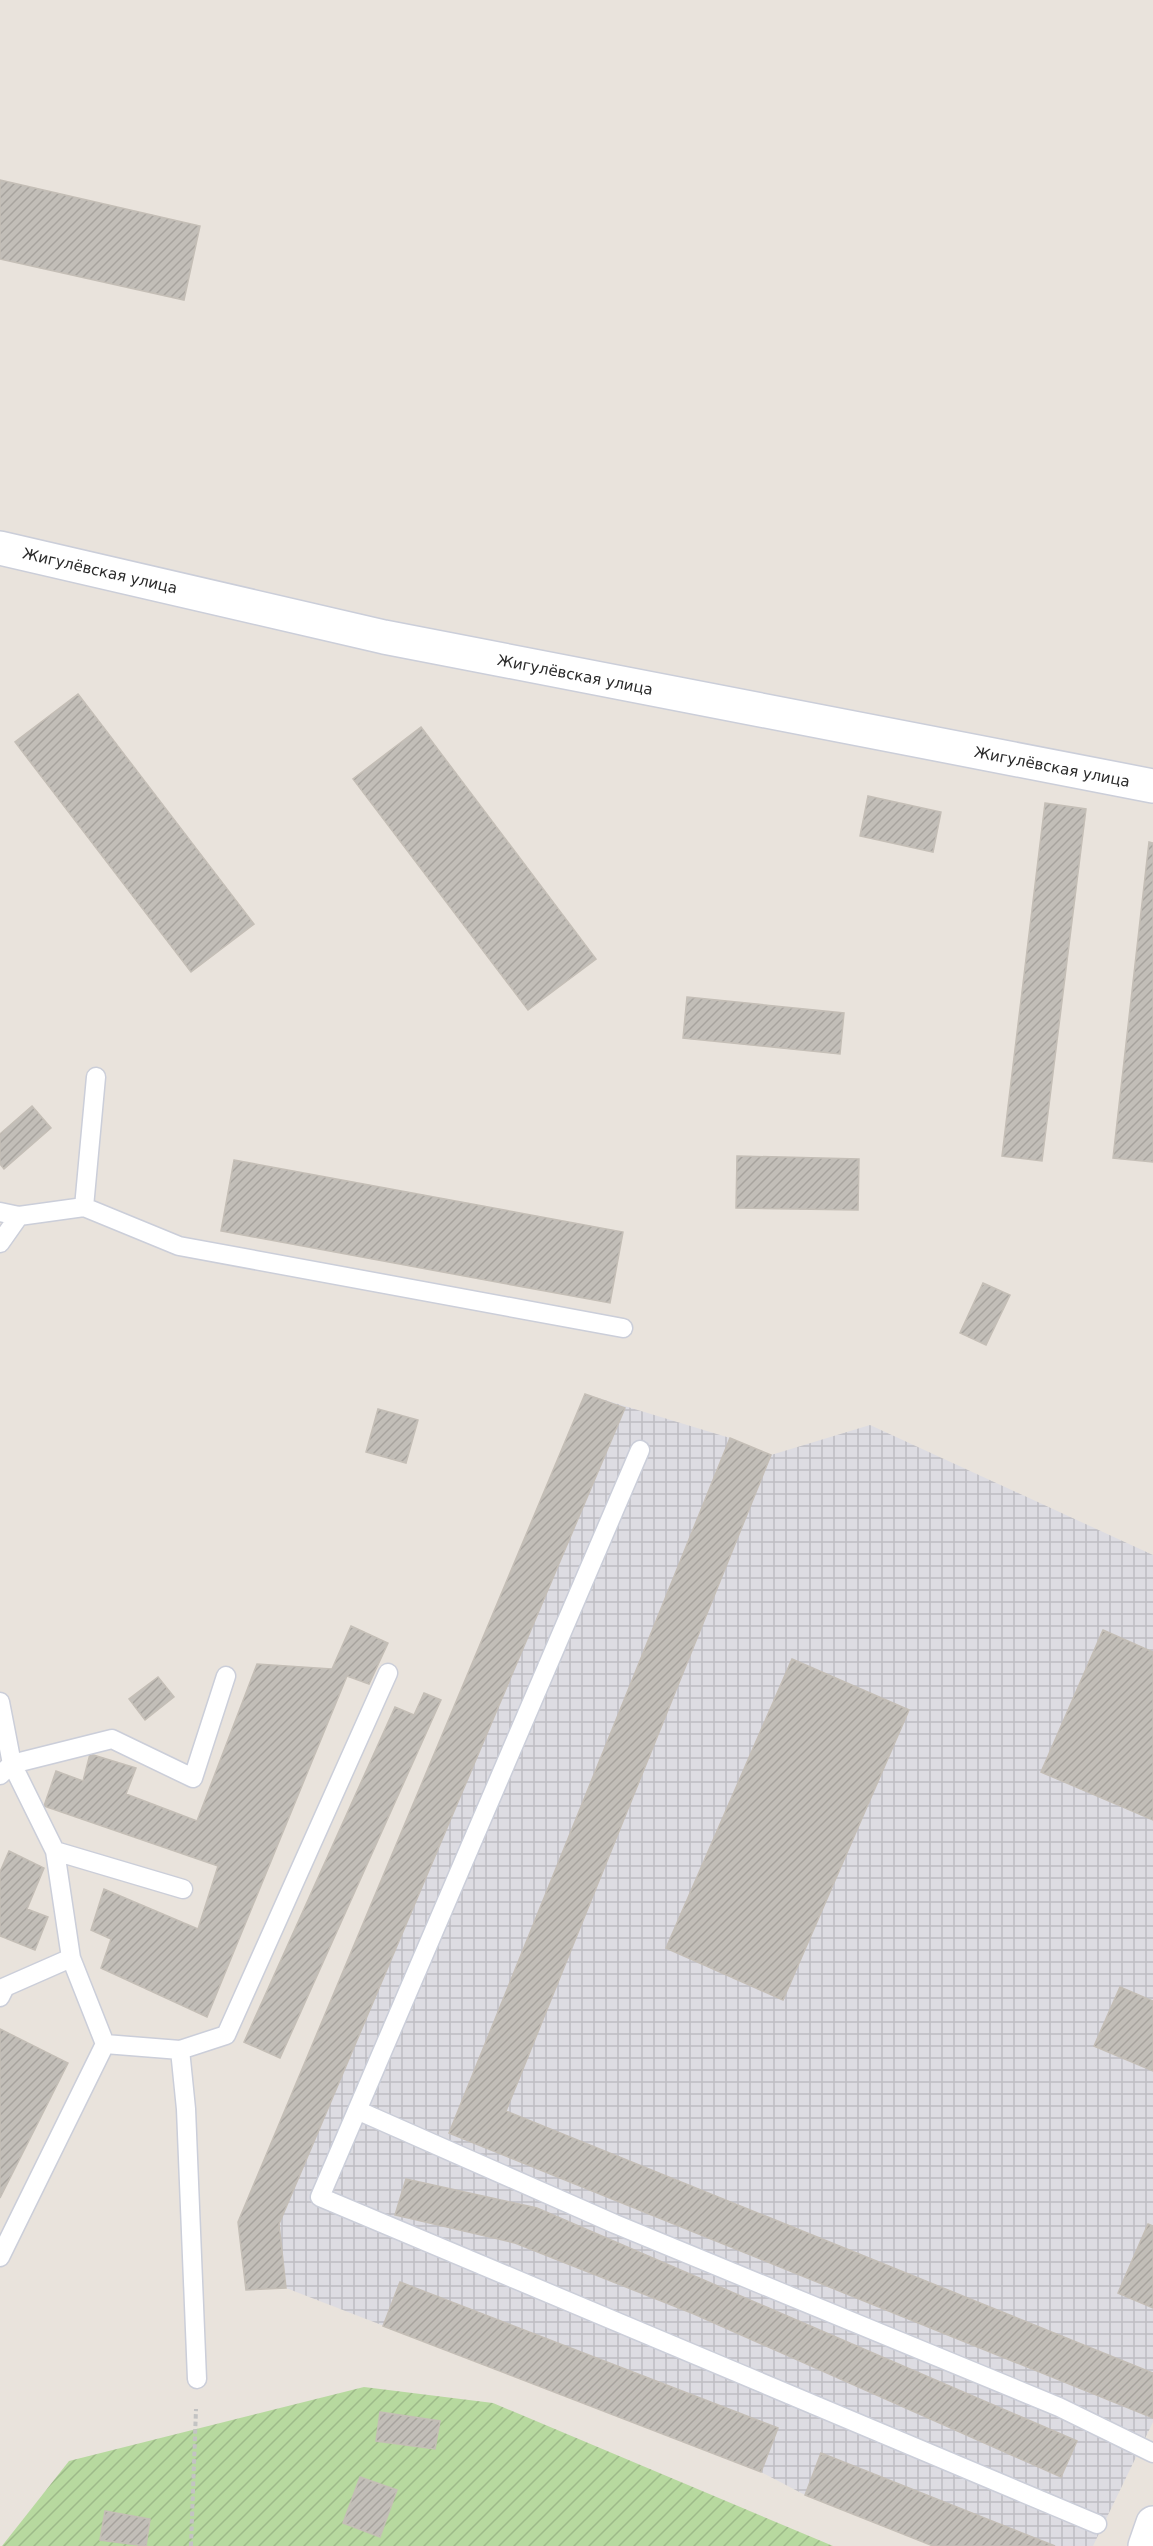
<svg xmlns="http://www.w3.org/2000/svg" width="1153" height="2546" font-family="'DejaVu Sans',sans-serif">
	<defs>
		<pattern id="industrial-grid" width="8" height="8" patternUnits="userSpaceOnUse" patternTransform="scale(1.5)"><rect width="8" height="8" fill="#dddce2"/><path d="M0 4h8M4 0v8" fill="none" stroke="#bebdc2"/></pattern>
		<pattern id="garden-furrows" width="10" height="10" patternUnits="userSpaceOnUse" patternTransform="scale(1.5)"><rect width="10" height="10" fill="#b7d99f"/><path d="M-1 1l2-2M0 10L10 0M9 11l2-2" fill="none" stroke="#9dba89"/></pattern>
		<pattern id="building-hatch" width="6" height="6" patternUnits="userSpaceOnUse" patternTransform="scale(1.5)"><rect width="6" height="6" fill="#c2beb8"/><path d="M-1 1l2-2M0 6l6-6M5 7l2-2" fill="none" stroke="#a7a39e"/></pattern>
	</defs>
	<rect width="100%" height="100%" fill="#e9e3dc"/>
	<path fill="url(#industrial-grid)" d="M585,1394L730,1438L771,1455L870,1425L1153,1555V2422L1093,2546H933L805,2495L761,2472L286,2288L246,2290L238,2222Z"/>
	<path fill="url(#garden-furrows)" d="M364,2387L493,2403L833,2546H2L69,2461Z"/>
	<path fill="url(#building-hatch)" stroke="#c4beb6" stroke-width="1.5" d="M0,180L200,226L184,300L0,259Z
		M78,694L254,924L191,972L15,742Z
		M421,727L596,959L528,1010L353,779Z
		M868,796L941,812L933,852L860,836Z
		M1045,803L1086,809L1042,1161L1002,1156Z
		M1149,842L1153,843V1162L1113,1158Z
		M687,997L844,1013L840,1054L683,1038Z
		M32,1106L51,1128L4,1169L0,1164V1134Z
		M737,1156L859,1159L858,1210L736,1208Z
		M234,1160L623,1232L610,1303L221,1231Z
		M983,1283L1010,1295L986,1345L960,1333Z
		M585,1394L625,1408L279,2224L286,2288L246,2290L238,2222Z
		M378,1409L418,1420L406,1463L366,1452Z
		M730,1438L771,1455L506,2111L1153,2373V2418L449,2133Z
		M351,1626L388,1643L369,1684L347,1676L207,2017L101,1968L111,1939L91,1930L104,1889L198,1929L218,1866L44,1806L56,1771L83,1781L90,1754L136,1768L126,1794L197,1821L257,1664L332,1669Z
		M1103,1630L1153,1652V1820L1041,1772Z
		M792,1659L909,1710L783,2000L666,1948Z
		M158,1677L174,1697L145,1720L129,1699Z
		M424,1693L441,1700L280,2058L244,2042L395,1707L414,1715Z
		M9,1851L44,1868L27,1909L48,1917L35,1950L0,1936V1872Z
		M1120,1987L1153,2001V2071L1094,2046Z
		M0,2029L68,2063L0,2198Z
		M406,2179L537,2208L1077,2441L1061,2477L694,2314L515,2243L395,2215Z
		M1148,2224L1153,2226V2308L1118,2293Z
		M400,2282L778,2428L761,2472L383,2326Z
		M380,2412L440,2421L435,2449L376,2441Z
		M821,2453L1055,2546H933L805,2495Z
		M360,2477L397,2490L380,2537L343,2523Z
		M105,2511L150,2519L146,2546L100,2540Z"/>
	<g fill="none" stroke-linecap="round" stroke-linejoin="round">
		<g stroke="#cbced9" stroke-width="21">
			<path id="lane" d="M84,1207L179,1246L623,1328
				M0,1212L19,1216L84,1207L96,1077
				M0,1243L19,1216
				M640,1450L320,2197L1097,2524
				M0,1702L12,1764L55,1851L71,1958L105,2044L180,2050L186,2109L197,2379
				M0,1775L12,1764L112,1739L193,1778L226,1676
				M55,1851L183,1889
				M0,1997L5,1987L71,1958
				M180,2050L226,2035L388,1673
				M359,2111L615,2224L1059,2407L1153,2453
				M0,2257L105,2044"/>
		</g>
		<g stroke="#cbced9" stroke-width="36">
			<path id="street" d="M0,548L384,637L1153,786
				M1145,2546L1153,2523"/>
		</g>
		<path stroke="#c3c3c3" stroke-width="4" stroke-dasharray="4.5 3" stroke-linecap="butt" d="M191,2546L196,2409"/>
		<use href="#lane" stroke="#fff" stroke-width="18"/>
		<use href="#street" stroke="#fff" stroke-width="33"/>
	</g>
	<g text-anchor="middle" stroke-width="4.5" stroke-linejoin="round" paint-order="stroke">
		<g font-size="15" fill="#292929" stroke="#fff">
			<text transform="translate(100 571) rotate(13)" y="5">Жигулёвская улица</text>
			<text transform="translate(575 675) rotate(11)" y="5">Жигулёвская улица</text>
			<text transform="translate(1052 767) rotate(11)" y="5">Жигулёвская улица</text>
		</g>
	</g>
</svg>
